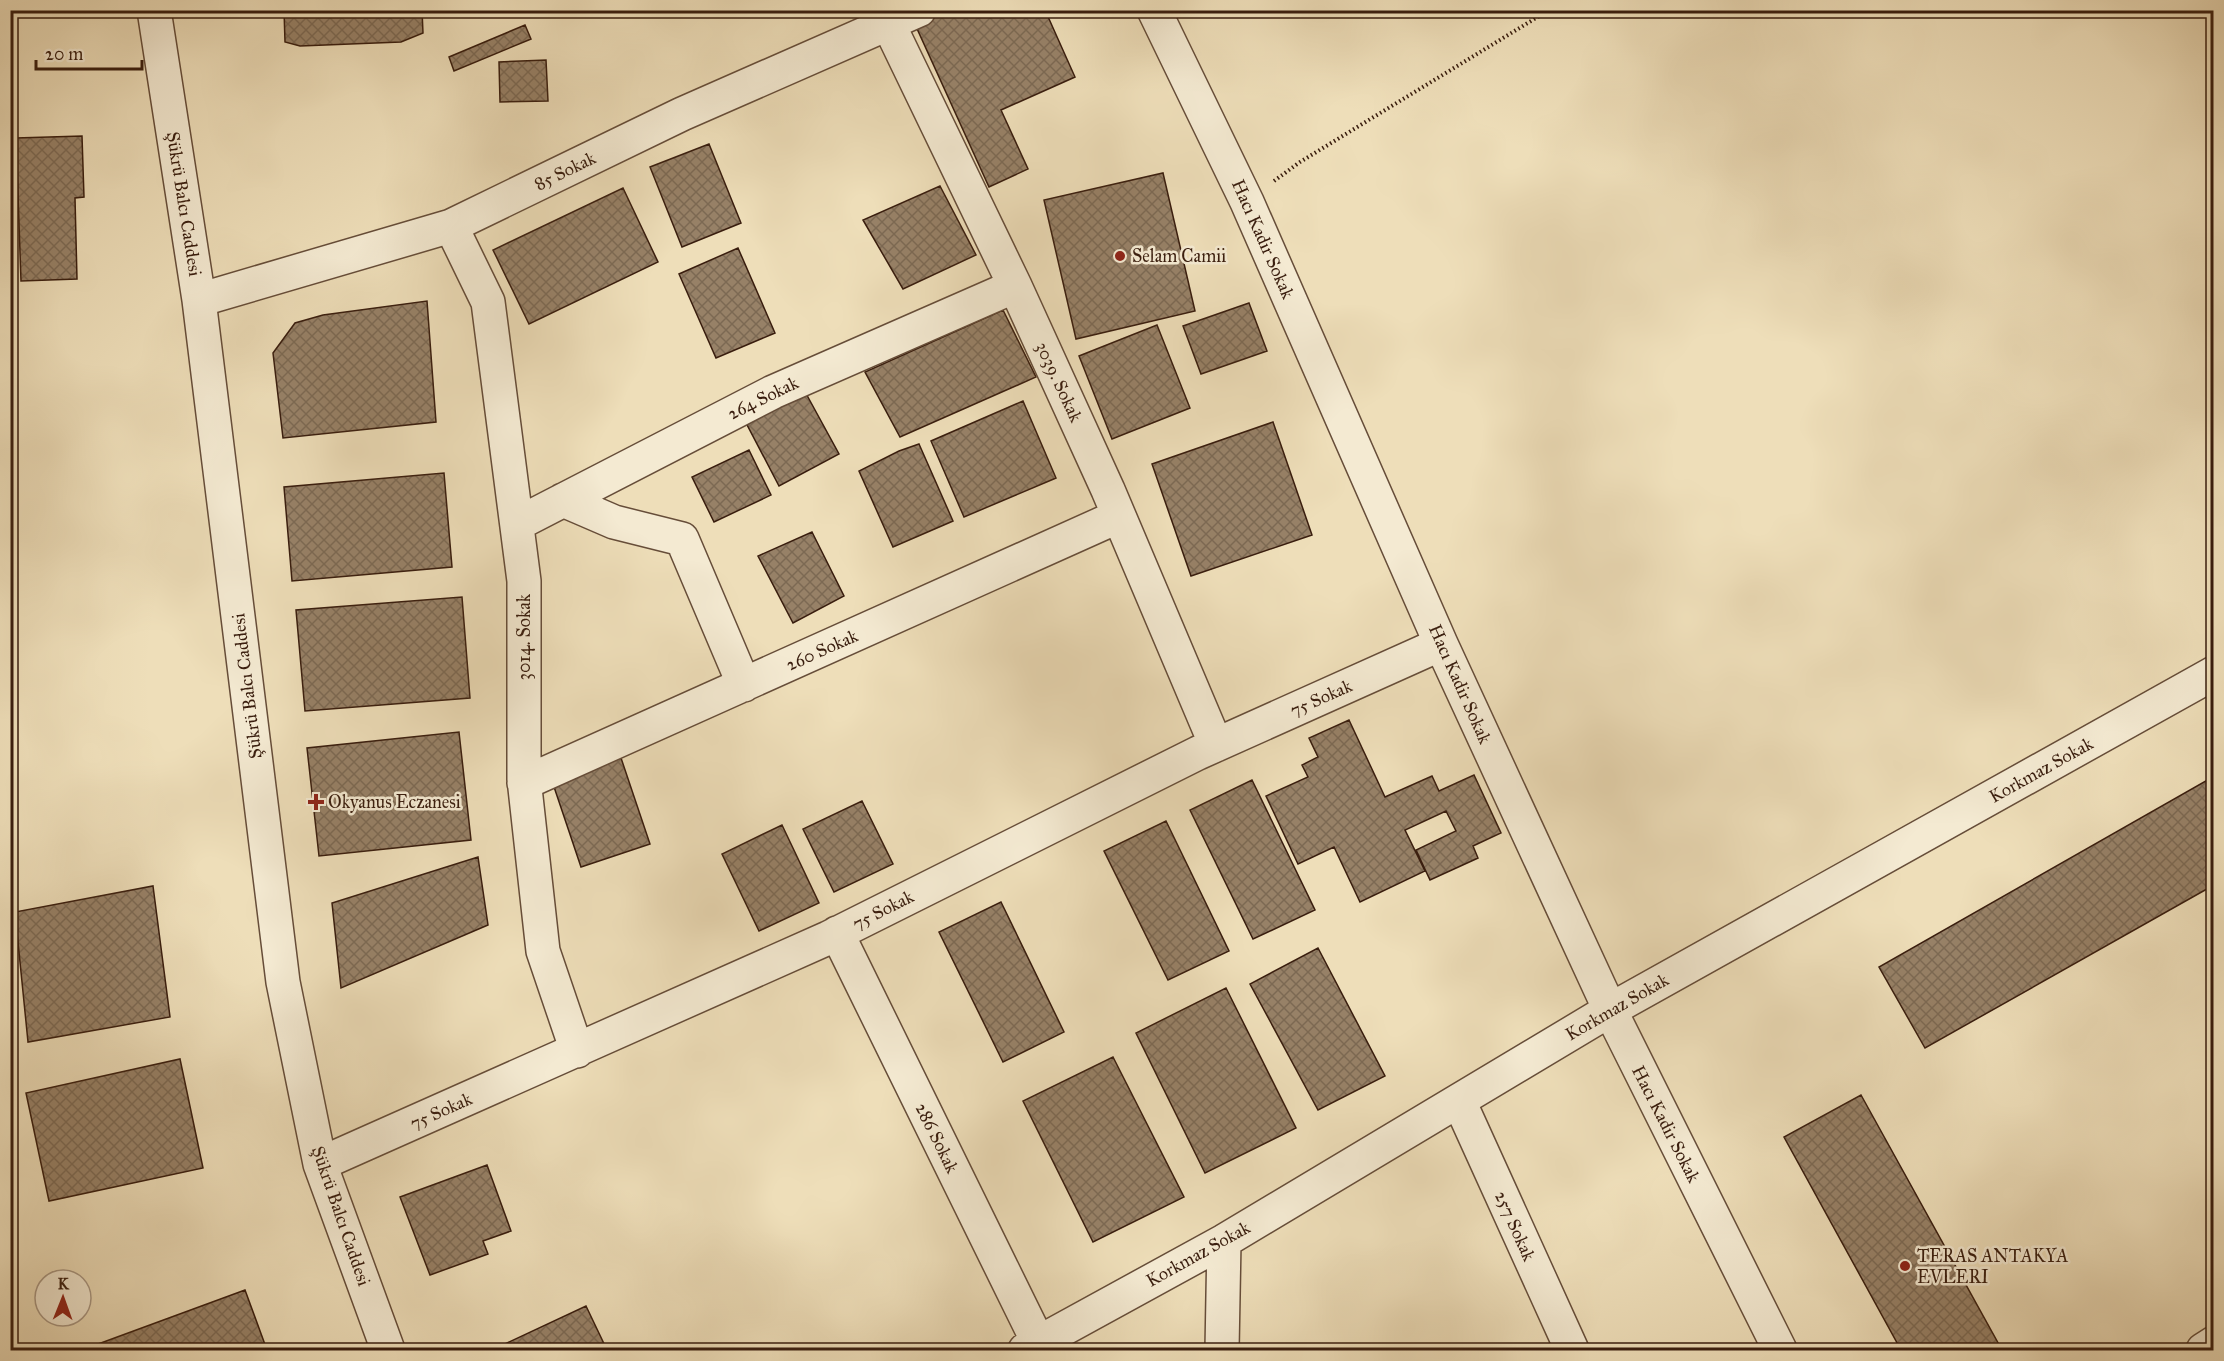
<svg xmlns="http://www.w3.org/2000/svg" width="2224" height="1361" font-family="'IM FELL Great Primer',serif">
	<defs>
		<pattern id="building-cross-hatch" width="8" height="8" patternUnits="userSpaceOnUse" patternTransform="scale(1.5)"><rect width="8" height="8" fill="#978167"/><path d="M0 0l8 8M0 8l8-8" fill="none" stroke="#7c6953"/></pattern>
	</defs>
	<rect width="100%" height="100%" fill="#eedeb9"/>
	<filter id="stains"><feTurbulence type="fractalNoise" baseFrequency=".00333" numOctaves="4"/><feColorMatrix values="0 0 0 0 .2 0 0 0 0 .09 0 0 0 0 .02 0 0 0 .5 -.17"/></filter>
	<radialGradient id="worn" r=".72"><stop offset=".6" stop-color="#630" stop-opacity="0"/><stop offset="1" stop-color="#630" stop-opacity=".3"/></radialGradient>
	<path fill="url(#building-cross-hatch)" stroke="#391d0e" stroke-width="1.5" d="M284,10H422L423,33L401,42L300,46L285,42Z
		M940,10H1045L1075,77L1001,110L1028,169L989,187L914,22Z
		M525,25L531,39L454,71L449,57Z
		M546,60L548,101L500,102L499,62Z
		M82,136L84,197L75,198L77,279L21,281L16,138Z
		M709,144L741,223L682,247L650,167Z
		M1163,173L1195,311L1076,339L1044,200Z
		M940,186L976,255L903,289L863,220Z
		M623,188L658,262L529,324L493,250Z
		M738,248L775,333L716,358L679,274Z
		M427,301L436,422L283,438L273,353L295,323L323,315Z
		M1249,303L1267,351L1201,374L1183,326Z
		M1003,310L1036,377L900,437L865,372Z
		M1157,325L1190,408L1112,439L1079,356Z
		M803,388L839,454L779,486L744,419Z
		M1023,401L1056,478L964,517L931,441Z
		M1273,422L1312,535L1191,576L1152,464Z
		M919,444L953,521L893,547L859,471L899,451Z
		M749,450L771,495L714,522L692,477Z
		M444,473L452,567L292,581L284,487Z
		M812,532L844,596L793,623L758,556Z
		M462,597L470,698L305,711L296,610Z
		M1349,720L1385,797L1432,776L1439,791L1474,775L1501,833L1473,846L1478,858L1430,880L1416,850L1456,831L1446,811L1405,830L1425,871L1360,902L1334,847L1298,864L1266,796L1308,777L1302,765L1318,757L1309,738Z
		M459,732L471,840L319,856L307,748Z
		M619,752L650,844L581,867L550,775Z
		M2211,778L2214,885L1925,1048L1879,967Z
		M1252,780L1315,910L1253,939L1190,810Z
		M862,801L893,864L834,892L803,829Z
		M1166,821L1229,951L1168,980L1104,851Z
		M782,825L819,903L759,931L722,854Z
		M478,857L488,925L341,988L332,903Z
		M153,886L170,1017L28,1042L15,912Z
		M1001,902L1064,1032L1003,1062L939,932Z
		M1318,948L1385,1076L1318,1110L1250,984Z
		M1226,988L1296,1128L1205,1173L1136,1033Z
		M1113,1057L1184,1197L1093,1242L1023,1101Z
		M180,1059L203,1168L49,1201L26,1093Z
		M1861,1095L2002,1350H1901L1784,1137Z
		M487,1165L511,1231L483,1241L488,1254L430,1275L400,1197Z
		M245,1290L267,1350H91L90,1347Z
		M586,1306L607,1350H492Z"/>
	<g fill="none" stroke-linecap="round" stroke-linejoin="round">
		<g stroke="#664d39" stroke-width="36">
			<path id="minor" d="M154,10L199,300L283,982L320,1164L388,1350
				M1154,10L1247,202L1441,644L1610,1010L1780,1350
				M889,25L1015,286L1108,490L1216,745
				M451,226L488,302L524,581V779L543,951L577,1051
				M199,300L451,226L682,114L919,10
				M563,500L614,522L682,539L744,685
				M517,524L773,392L1015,286
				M524,783L1119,516
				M837,933L1038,1342
				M1459,1101L1572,1350
				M320,1164L828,938L1198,753L1441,644
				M1025,1350L1224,1241L1610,1010L2214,673
				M1222,1350L1224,1241
				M2203,1350L2214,1343"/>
		</g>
		<path stroke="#391d0e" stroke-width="4" stroke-dasharray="1.5 3" stroke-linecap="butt" d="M1274,181L1300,162L1549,10"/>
		<use href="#minor" stroke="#f4ead2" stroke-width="33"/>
	</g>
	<g fill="#8f2418" stroke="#f4ead2" stroke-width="2">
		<circle cx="1120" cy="256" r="6"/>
		<path d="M313 793h6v6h6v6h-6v6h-6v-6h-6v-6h6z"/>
		<circle cx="1905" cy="1266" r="6"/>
	</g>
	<g text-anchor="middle" stroke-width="5" stroke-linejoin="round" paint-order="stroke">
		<g font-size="18" fill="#391d0e" stroke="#f4ead2">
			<text transform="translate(565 171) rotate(-26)" y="6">85 Sokak</text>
			<text transform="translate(184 204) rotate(81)" y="6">Şükrü Balcı Caddesi</text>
			<text transform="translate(1263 239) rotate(66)" y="6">Hacı Kadir Sokak</text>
			<text transform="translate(1059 382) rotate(65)" y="6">3039. Sokak</text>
			<text transform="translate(763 398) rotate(-26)" y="6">264 Sokak</text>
			<text transform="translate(524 637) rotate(-90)" y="6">3014. Sokak</text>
			<text transform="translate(822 650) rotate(-24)" y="6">260 Sokak</text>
			<text transform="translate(1460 684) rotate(66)" y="6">Hacı Kadir Sokak</text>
			<text transform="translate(247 686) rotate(-97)" y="6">Şükrü Balcı Caddesi</text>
			<text transform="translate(1321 698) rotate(-24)" y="6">75 Sokak</text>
			<text transform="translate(2041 770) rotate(-29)" y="6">Korkmaz Sokak</text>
			<text transform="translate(883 910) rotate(-27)" y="6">75 Sokak</text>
			<text transform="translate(1617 1007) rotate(-30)" y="6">Korkmaz Sokak</text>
			<text transform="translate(441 1111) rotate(-24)" y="6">75 Sokak</text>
			<text transform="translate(1666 1124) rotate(63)" y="6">Hacı Kadir Sokak</text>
			<text transform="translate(937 1138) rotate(64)" y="6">286 Sokak</text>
			<text transform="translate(341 1216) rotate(71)" y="6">Şükrü Balcı Caddesi</text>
			<text transform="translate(1515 1226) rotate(66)" y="6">257 Sokak</text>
			<text transform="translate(1198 1254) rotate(-29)" y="6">Korkmaz Sokak</text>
		</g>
		<g font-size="18" fill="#391d0e" stroke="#f4ead2" text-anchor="start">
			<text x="1132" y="262">Selam Camii</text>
			<text x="328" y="808">Okyanus Eczanesi</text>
			<text x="1917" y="1262">TERAS ANTAKYA<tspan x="1917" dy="21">EVLERI</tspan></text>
		</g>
	</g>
	<rect width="2224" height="1361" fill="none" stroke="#eedeb9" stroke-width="36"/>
	<rect x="12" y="12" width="2200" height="1337" fill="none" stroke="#391d0e" stroke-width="3"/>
	<rect x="18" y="18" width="2188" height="1325" fill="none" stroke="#391d0e" stroke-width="1.5"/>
	<g transform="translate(63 1298) rotate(1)"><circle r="28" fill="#f4ead2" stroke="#a99884" stroke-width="1.5"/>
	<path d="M0-4.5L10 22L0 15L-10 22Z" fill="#8f2418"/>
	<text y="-9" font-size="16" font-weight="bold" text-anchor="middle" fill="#391d0e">K</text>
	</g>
	<path d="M36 60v9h106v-9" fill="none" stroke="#391d0e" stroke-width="3"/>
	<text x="45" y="60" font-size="18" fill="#391d0e" stroke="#f4ead2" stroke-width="4.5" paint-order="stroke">20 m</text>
	<rect width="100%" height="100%" filter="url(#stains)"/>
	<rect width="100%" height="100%" fill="url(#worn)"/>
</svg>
